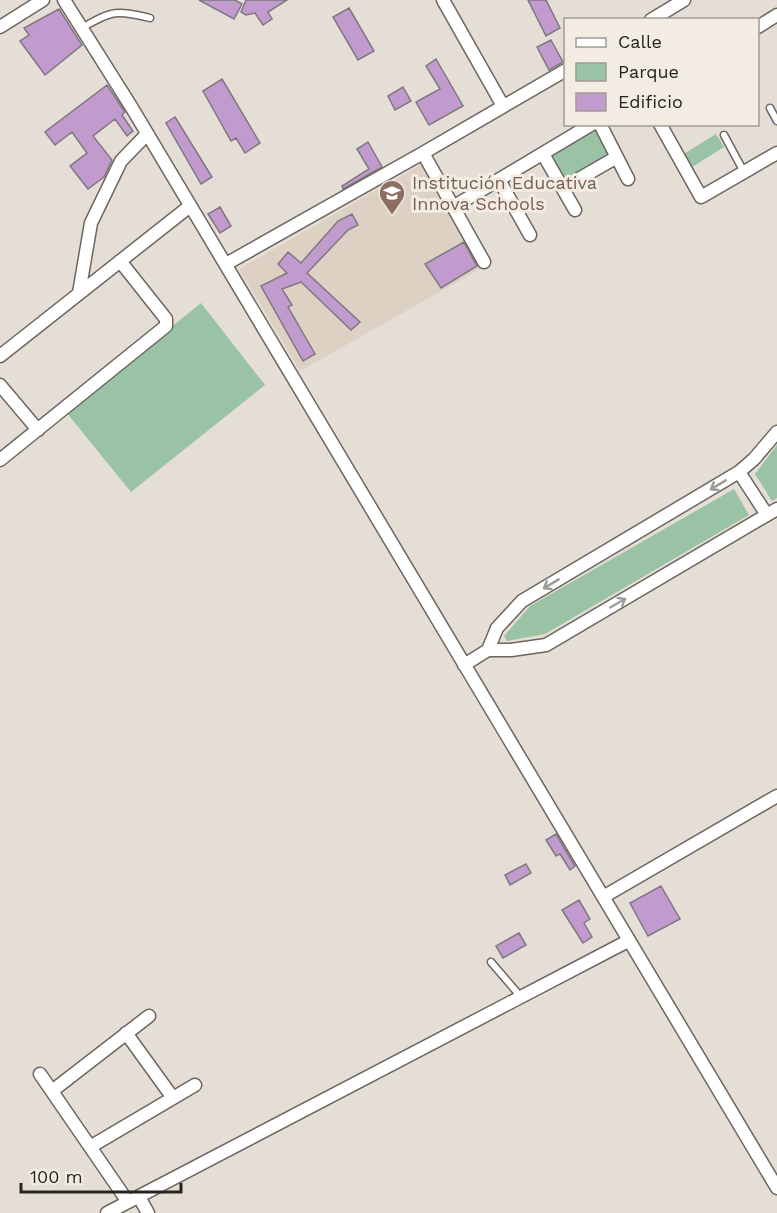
<svg xmlns="http://www.w3.org/2000/svg" width="777" height="1213" font-family="'Work Sans',sans-serif">
	<rect width="100%" height="100%" fill="#e5ded6"/>
	<path fill="#dcd1c2" d="M422,164L482,268L300,371L239,269Z"/>
	<path fill="#9ac3a5" d="M597,127L612,155L563,184L548,156Z
		M716,134L724,147L689,169L682,155Z
		M201,303L265,385L131,492L66,412Z
		M777,445V498L772,501L755,474Z
		M734,489L749,515L545,634L507,641L504,636L530,606Z"/>
	<path fill="#c19ace" stroke="#7e7880" stroke-width="1.5" d="M199,0H235L242,4L234,19Z
		M246,0H287L268,12L272,19L263,25L255,13L246,15L241,12Z
		M528,0H546L560,28L546,36Z
		M349,8L374,51L358,60L333,17Z
		M59,9L82,45L45,75L20,41L29,35L24,28Z
		M551,40L563,62L549,70L537,47Z
		M436,59L463,106L429,125L416,102L440,89L426,66Z
		M222,79L260,143L245,153L236,138L231,141L203,91Z
		M107,85L125,112L122,115L133,131L127,136L115,119L93,136L112,160L104,177L88,189L70,166L87,153L72,132L55,145L45,132Z
		M403,87L411,101L395,110L388,96Z
		M175,117L212,177L201,184L166,123Z
		M368,142L382,167L343,189L342,186L369,169L357,149Z
		M220,207L231,226L220,233L208,214Z
		M352,214L358,225L348,230L307,273L360,322L351,330L301,282L282,289L292,305L288,307L315,354L303,361L261,286L287,273L278,264L288,252L301,263L338,221Z
		M464,242L477,266L441,288L425,264Z
		M556,834L575,866L570,870L560,854L556,856L546,840Z
		M526,864L531,873L510,885L505,875Z
		M661,886L680,919L648,936L630,903Z
		M579,900L590,919L584,923L592,937L583,943L562,910Z
		M519,933L526,945L503,958L496,946Z"/>
	<g fill="none" stroke-linecap="round" stroke-linejoin="round">
		<g stroke="#6c665f" stroke-width="9">
			<path id="service" d="M82,28C112,10 117,10 150,18
				M770,108L777,121
				M724,135L744,172
				M491,962L521,997"/>
		</g>
		<g stroke="#6c665f" stroke-width="15">
			<path id="minor" d="M64,0L132,108L777,1188
				M443,0L503,106
				M651,20L684,0
				M0,27L43,0
				M758,27L777,15
				M600,124L628,179
				M660,124L701,197L777,153
				M423,153L484,262
				M543,154L575,210
				M499,180L530,235
				M563,188L617,157
				M453,207L592,124
				M226,264L423,153L566,70
				M79,293L91,223L121,161L147,134
				M0,356L190,206
				M0,385L38,430
				M0,460L166,326V319L120,261
				M739,472L767,515
				M488,650L497,628L522,601L739,472L754,459L777,432
				M464,665L488,650H511L546,645L777,509
				M603,897L777,796
				M126,1033L173,1098
				M40,1074L128,1202
				M52,1091L149,1016
				M90,1147L195,1085
				M139,1197L148,1213
				M107,1213L628,941"/>
		</g>
		<use href="#service" stroke="#fff" stroke-width="6"/>
		<use href="#minor" stroke="#fff" stroke-width="12"/>
	</g>
	<defs><path id="oneway-shaft" d="M-6 0H5M1.5-3L5.5 0L1.5 3" fill="none" stroke-width="1.6" stroke-linecap="round" stroke-linejoin="round" transform="scale(1.5)"/></defs>
	<g stroke="#9d9c9b">
		<use href="#oneway-shaft" transform="translate(718 485) rotate(149)"/>
		<use href="#oneway-shaft" transform="translate(551 584) rotate(149)"/>
		<use href="#oneway-shaft" transform="translate(618 603) rotate(-30)"/>
	</g>
	<defs>
		<g id="school-pin" transform="scale(1.35)"><path d="M0 17L-7.5 6A9.5 9.5 0 1 1 7.5 6Z" fill="#8d6e63" stroke="#f2ece3"/><path d="M0-5L7-2L0 1L-7-2ZM-4 1L0 2.5L4 1V4Q0 6-4 4Z" fill="#fff"/></g>
	</defs>
	<g fill-rule="evenodd">
		<use href="#school-pin" x="392" y="193"/>
	</g>
	<g text-anchor="middle" stroke-width="6" stroke-linejoin="round" paint-order="stroke">
		<g font-size="18" fill="#785e54" stroke="#f2ece3" text-anchor="start">
			<text x="412" y="189">Institución Educativa<tspan x="412" dy="21">Innova Schools</tspan></text>
		</g>
	</g>
	<rect x="564" y="18" width="195" height="108" fill="#f2ece3" stroke="#a09c95" stroke-width="1.5"/>
	<rect x="576" y="38" width="30" height="9" fill="#ffffff" stroke="#a09c95" stroke-width="1.5"/>
	<text x="618" y="48" font-size="18" fill="#262421">Calle</text>
	<rect x="576" y="63" width="30" height="18" fill="#9ac3a5" stroke="#a09c95" stroke-width="1.5"/>
	<text x="618" y="78" font-size="18" fill="#262421">Parque</text>
	<rect x="576" y="93" width="30" height="18" fill="#c19ace" stroke="#a09c95" stroke-width="1.5"/>
	<text x="618" y="108" font-size="18" fill="#262421">Edificio</text>
	<path d="M21 1183v9h160v-9" fill="none" stroke="#262421" stroke-width="3"/>
	<text x="30" y="1183" font-size="18" fill="#262421" stroke="#f2ece3" stroke-width="4.5" paint-order="stroke">100 m</text>
</svg>
